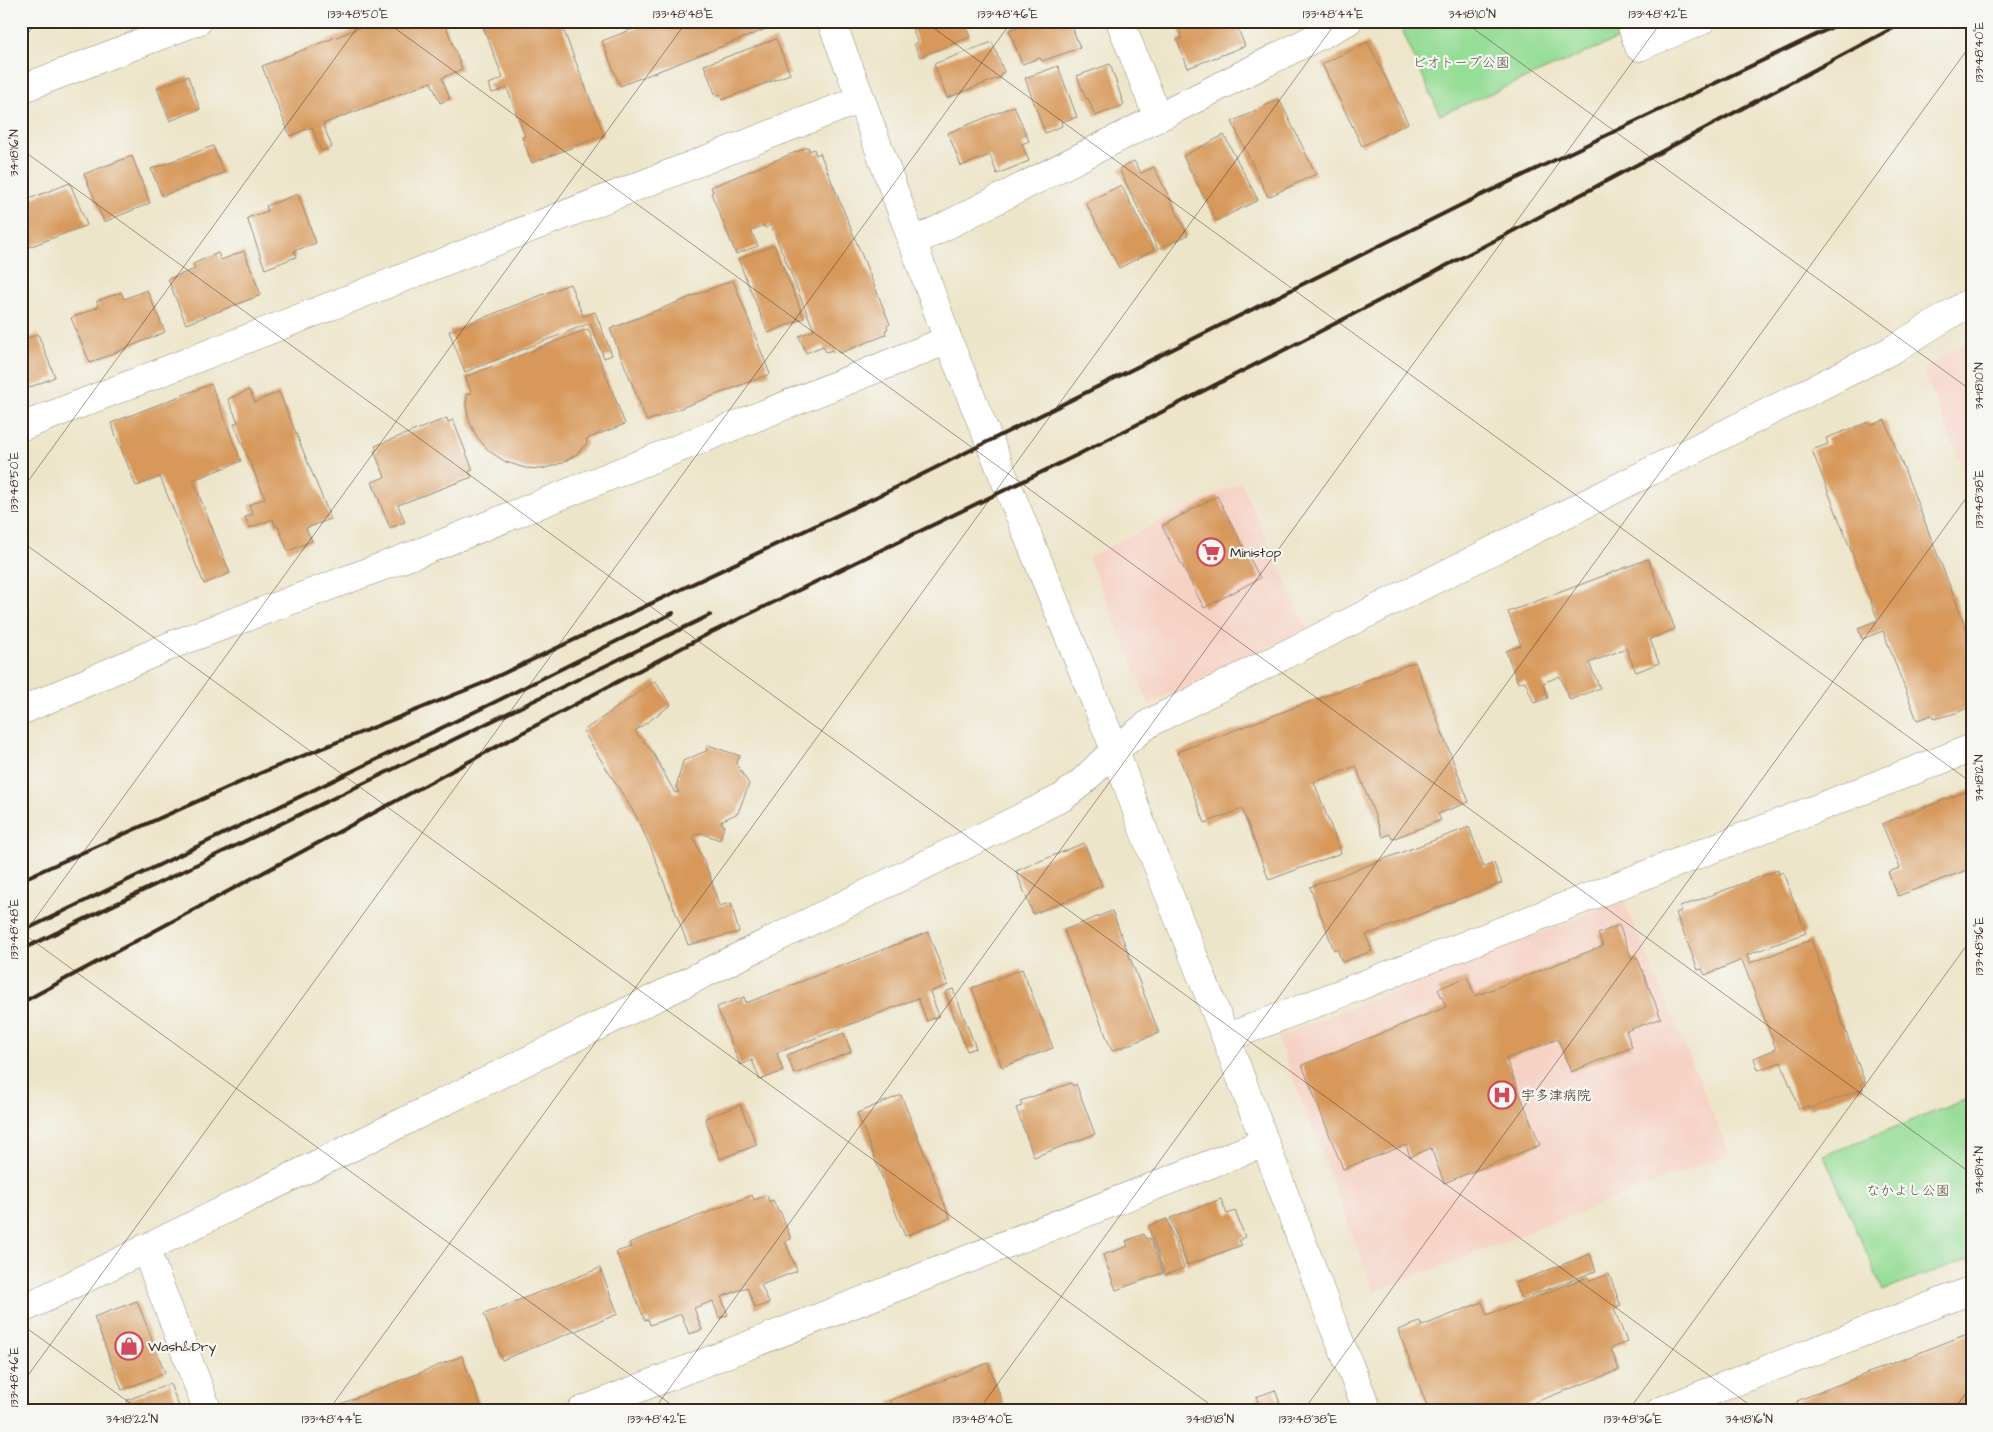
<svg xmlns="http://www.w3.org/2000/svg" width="1993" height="1432" font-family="'Architects Daughter','Klee One',sans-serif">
	<rect width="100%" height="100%" fill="#f6f6f2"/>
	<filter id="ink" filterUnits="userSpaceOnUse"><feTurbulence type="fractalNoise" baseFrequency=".02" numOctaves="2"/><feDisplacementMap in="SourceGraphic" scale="10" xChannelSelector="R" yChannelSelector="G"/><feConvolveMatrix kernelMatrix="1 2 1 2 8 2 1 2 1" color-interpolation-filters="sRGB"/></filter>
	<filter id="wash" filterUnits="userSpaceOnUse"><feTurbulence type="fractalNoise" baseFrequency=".0096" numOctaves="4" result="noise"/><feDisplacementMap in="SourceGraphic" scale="20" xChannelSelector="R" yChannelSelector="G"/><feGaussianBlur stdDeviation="1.12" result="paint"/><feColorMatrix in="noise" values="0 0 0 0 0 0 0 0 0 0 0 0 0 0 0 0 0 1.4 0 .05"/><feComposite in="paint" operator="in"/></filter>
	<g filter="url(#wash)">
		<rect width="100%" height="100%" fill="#ede5c9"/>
		<path fill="#f6d2c4" d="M1972,339V493L1923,369Z
			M1241,482L1307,628L1149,704L1088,557Z
			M1624,900L1730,1154L1374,1292L1277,1037Z"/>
		<path fill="#96dd96" stroke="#68845a" d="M1398,21H1611L1618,39L1440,115Z
			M1972,1097V1257L1883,1291L1824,1155Z"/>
		<g id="blocks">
			<path fill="#d7985a" d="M377,21H444L462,69L442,78L450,99L440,103L431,82L323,124L332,147L321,151L312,127L290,136L262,66Z
				M481,21H560L604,135L532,163L522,137L525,136L507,88L492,93L489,84L503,78Z
				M653,21H766L769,28L620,86L602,41Z
				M909,21H964L970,37L920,57L914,44L918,43Z
				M1034,21H1070L1080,48L1042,61L1040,58L1022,64L1009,30Z
				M1176,21H1235L1245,46L1188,68L1177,40L1182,38Z
				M776,39L790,74L722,100L720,94L716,96L704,65Z
				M992,42L1004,72L1000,74L1001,77L947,98L934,64Z
				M1368,42L1408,123L1362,146L1322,64Z
				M1110,64L1124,105L1095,116L1088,98L1086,99L1077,76Z
				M1058,66L1077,117L1061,122L1062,126L1045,133L1025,78Z
				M188,76L200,109L170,121L157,88Z
				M1279,99L1316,174L1268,197L1232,122Z
				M1014,106L1029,141L1022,144L1029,161L997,174L990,155L961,166L948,133Z
				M1224,135L1258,200L1216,221L1183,156Z
				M213,146L224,173L162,196L151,169Z
				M808,147L810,151L814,149L816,155L820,153L890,324L887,326L888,329L885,330L886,335L840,353L839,350L833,353L832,350L826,352L823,346L806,353L799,336L814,330L771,225L765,228L764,225L751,231L758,246L736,254L711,193L713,192L711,187Z
				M132,156L150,203L104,222L84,174Z
				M1134,161L1141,173L1154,167L1188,235L1158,249L1119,169Z
				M70,183L87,225L21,250V202Z
				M1121,185L1154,250L1119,268L1086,203Z
				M298,194L316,243L294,251L296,257L265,269L247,218L268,211L266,206Z
				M774,245L804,318L768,333L738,259Z
				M244,251L261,295L186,324L168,279L195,269L193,264L218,253L221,260Z
				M733,280L770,374L647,421L610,329Z
				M570,284L583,316L595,312L612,355L604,358L590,323L465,372L449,331Z
				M147,290L165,332L90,363L71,318L98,307L97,301L121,292L124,299Z
				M588,329L625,424L586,439L587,443L577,454L562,463L542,469L525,468L506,462L489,451L477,437L470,423L466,406L467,394L472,393L465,377Z
				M38,334L55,377L21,391V341Z
				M211,384L241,461L193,480L230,573L204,584L160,477L136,486L111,423Z
				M249,390L255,402L279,392L331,519L306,528L312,541L288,551L278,526L276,527L273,519L250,528L245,517L253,514L249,505L265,498L234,424L238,422L228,399Z
				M447,418L448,422L453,420L473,470L469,471L472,477L398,505L405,522L390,528L372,482L385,477L374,451L377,450L375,446Z
				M1885,420L1972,643V706L1956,713L1934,719L1932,715L1917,720L1883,631L1862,639L1858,628L1878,620L1812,450L1828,444L1826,438L1869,422L1871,425Z
				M1217,496L1260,578L1204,608L1162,526Z
				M1648,559L1675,629L1650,639L1659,663L1636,672L1626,648L1589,663L1600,688L1570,700L1560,676L1543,683L1548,698L1534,703L1525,681L1518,683L1506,651L1521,645L1508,612Z
				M1415,662L1469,802L1438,814L1441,820L1392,839L1390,834L1383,837L1356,766L1314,782L1341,853L1269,880L1242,809L1205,823L1177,752Z
				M655,681L671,705L635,731L652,751L675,793L679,792L676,787L683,761L706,751L708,745L740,756L736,763L749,784L738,813L721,821L724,826L720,840L701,833L693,836L710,876L719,906L731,903L739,932L688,945L651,848L636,816L583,731Z
				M1972,789V868L1898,896L1888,872L1900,868L1882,824Z
				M1469,827L1484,867L1494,863L1502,883L1366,935L1372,951L1342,962L1337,949L1334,950L1310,887Z
				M1084,843L1102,886L1033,914L1016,871Z
				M1778,870L1779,874L1783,872L1806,933L1747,955L1750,963L1811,940L1865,1082L1861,1083L1863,1089L1809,1109L1808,1106L1799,1109L1781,1062L1758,1070L1754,1058L1776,1049L1742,960L1705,975L1702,969L1698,970L1676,913L1681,911L1680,907Z
				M1112,911L1159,1033L1112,1051L1064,930Z
				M1619,925L1632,959L1637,957L1661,1018L1626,1031L1632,1047L1571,1072L1558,1039L1506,1059L1540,1145L1444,1183L1431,1148L1410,1157L1406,1145L1343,1169L1302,1065L1446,1007L1438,989L1467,977L1475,996L1603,946L1598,934Z
				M928,932L948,985L930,992L939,1016L927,1021L918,998L777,1053L783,1071L760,1080L752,1060L740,1065L717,1007L744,997L746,1003Z
				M1022,969L1053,1048L1002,1067L972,988Z
				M953,989L976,1048L967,1051L945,992Z
				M844,1033L851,1052L794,1074L787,1055Z
				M1071,1083L1073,1086L1076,1084L1095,1134L1034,1157L1016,1108L1022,1106L1020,1101Z
				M901,1095L950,1218L905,1236L857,1113Z
				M740,1105L757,1145L720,1159L705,1118Z
				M752,1195L754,1200L767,1195L769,1202L773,1200L778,1211H780L791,1239L785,1241L797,1271L761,1285L769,1303L755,1308L747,1287L721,1297L728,1315L719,1318L713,1301L694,1308L702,1330L689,1334L681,1314L650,1325L648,1319L645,1320L616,1252L631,1247L629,1243Z
				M1221,1199L1227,1214L1235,1211L1245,1237L1239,1240L1242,1245L1187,1265L1170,1218Z
				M1167,1219L1184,1268L1165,1275L1148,1226Z
				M1144,1234L1146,1239L1150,1238L1163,1273L1116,1290L1103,1255L1128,1246L1126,1241Z
				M1590,1254L1596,1271L1522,1299L1515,1283Z
				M600,1268L618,1314L502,1360L484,1314Z
				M1609,1274L1621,1306L1614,1309L1627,1342L1611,1348L1619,1370L1512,1411H1429L1398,1330L1420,1322L1422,1326L1482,1302L1487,1315L1588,1277L1590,1281Z
				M137,1301L165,1373L122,1390L94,1317Z
				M1972,1332V1411H1801L1797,1401Z
				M462,1356L481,1407L471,1411H323Z
				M988,1363L1006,1411H893L889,1401Z
				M170,1384L181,1411H131L127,1400Z
				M1275,1390L1283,1411H1240L1259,1404L1256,1397Z
				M1796,1404L1798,1411H1778Z"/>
		</g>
	</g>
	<g filter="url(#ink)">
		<use href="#blocks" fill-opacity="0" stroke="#948874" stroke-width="1"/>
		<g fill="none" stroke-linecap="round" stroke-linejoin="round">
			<g stroke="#948874" stroke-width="29">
				<path id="street" d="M1120,21L1158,118
					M1630,21L1639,47L1701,21
					M912,243L1348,21
					M21,427L861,99
					M21,711L172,645L421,552L948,340
					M1226,1038L1972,748"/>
			</g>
			<g stroke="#948874" stroke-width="29">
				<path id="secondary" d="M831,21L861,99L948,340L1115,750L1143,829L1226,1038L1335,1330L1368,1411
					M21,89L198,21
					M145,1248L208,1411
					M21,1310L1063,797L1082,782L1115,750L1151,722L1892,350L1972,301
					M581,1411L1264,1143
					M1660,1411L1972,1290"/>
			</g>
			<use href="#street" stroke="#fff" stroke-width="28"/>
			<use href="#secondary" stroke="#fff" stroke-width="28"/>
			<path stroke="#3b2a1e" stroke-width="4" d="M21,880L263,772L481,684L895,488L1463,204L1845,21
				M21,932L497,701L673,613
				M21,950L710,615
				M21,1003L598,692L710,633L1077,455L1290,347L1511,232L1906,21"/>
		</g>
	</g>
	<path fill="none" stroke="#3b2a1e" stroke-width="1" stroke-opacity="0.45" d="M385,21L1972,1174M924,21L1972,783M1463,21L1972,391M21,43L37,21M21,149L1758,1411M21,491L362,21M21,541L1219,1411M21,932L680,1411M21,938L687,21M21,1324L141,1411M21,1385L1012,21M328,1411L1337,21M653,1411L1662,21M978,1411L1972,43M1303,1411L1972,490M1628,1411L1972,938M1953,1411L1972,1385"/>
	<defs>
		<g id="supermarket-ring" transform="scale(1.4375)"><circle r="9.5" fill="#f6f6f2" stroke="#d1495b" stroke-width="1.5"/><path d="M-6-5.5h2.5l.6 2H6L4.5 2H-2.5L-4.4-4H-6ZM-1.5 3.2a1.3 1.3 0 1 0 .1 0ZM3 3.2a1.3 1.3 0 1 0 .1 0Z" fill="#d1495b"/></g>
		<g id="hospital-ring" transform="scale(1.4375)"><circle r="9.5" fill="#f6f6f2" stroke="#d1495b" stroke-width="1.5"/><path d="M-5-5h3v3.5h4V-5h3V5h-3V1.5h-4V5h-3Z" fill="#d1495b"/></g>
		<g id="shop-ring" transform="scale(1.4375)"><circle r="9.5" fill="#f6f6f2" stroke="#d1495b" stroke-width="1.5"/><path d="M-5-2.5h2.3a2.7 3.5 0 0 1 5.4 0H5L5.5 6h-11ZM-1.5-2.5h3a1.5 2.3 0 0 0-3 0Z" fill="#d1495b"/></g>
	</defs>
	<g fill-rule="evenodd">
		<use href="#supermarket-ring" x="1211" y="552"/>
		<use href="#hospital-ring" x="1502" y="1095"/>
		<use href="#shop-ring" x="129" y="1346"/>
	</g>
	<g text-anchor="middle" stroke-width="4.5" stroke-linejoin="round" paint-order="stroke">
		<g font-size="14" fill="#52573c" stroke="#f6f6f2">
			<text x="1461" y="67">ビオトープ公園</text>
			<text x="1908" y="1195">なかよし公園</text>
		</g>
		<g font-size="14" fill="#3b2a1e" stroke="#f6f6f2" text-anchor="start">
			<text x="1230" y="557">Ministop</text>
			<text x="1521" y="1100">宇多津病院</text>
			<text x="148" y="1351">Wash&amp;Dry</text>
		</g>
	</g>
	<rect width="1993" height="1432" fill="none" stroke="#f6f6f2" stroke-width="55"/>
	<rect x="28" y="28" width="1938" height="1376" fill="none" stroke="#3b2a1e" stroke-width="2"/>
	<g font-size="12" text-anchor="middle" fill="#3b2a1e">
		<text x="358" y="18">133°48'50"E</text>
		<text x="683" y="18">133°48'48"E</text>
		<text x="1008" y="18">133°48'46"E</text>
		<text x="1333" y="18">133°48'44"E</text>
		<text x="1472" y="18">34°18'10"N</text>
		<text x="1658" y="18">133°48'42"E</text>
		<text transform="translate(1979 52) rotate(-90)" y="4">133°48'40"E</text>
		<text transform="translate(14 153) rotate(-90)" y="4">34°18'16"N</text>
		<text transform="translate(1979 386) rotate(-90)" y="4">34°18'10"N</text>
		<text transform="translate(14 482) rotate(-90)" y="4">133°48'50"E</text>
		<text transform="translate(1979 499) rotate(-90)" y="4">133°48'38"E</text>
		<text transform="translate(1979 778) rotate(-90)" y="4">34°18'12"N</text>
		<text transform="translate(14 929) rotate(-90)" y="4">133°48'48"E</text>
		<text transform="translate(1979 946) rotate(-90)" y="4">133°48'36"E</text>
		<text transform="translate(1979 1170) rotate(-90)" y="4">34°18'14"N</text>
		<text transform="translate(14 1377) rotate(-90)" y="4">133°48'46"E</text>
		<text x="132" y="1423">34°18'22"N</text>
		<text x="332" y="1423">133°48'44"E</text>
		<text x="657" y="1423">133°48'42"E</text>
		<text x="983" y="1423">133°48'40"E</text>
		<text x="1210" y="1423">34°18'18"N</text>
		<text x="1308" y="1423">133°48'38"E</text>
		<text x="1633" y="1423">133°48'36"E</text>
		<text x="1749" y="1423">34°18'16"N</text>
	</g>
</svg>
